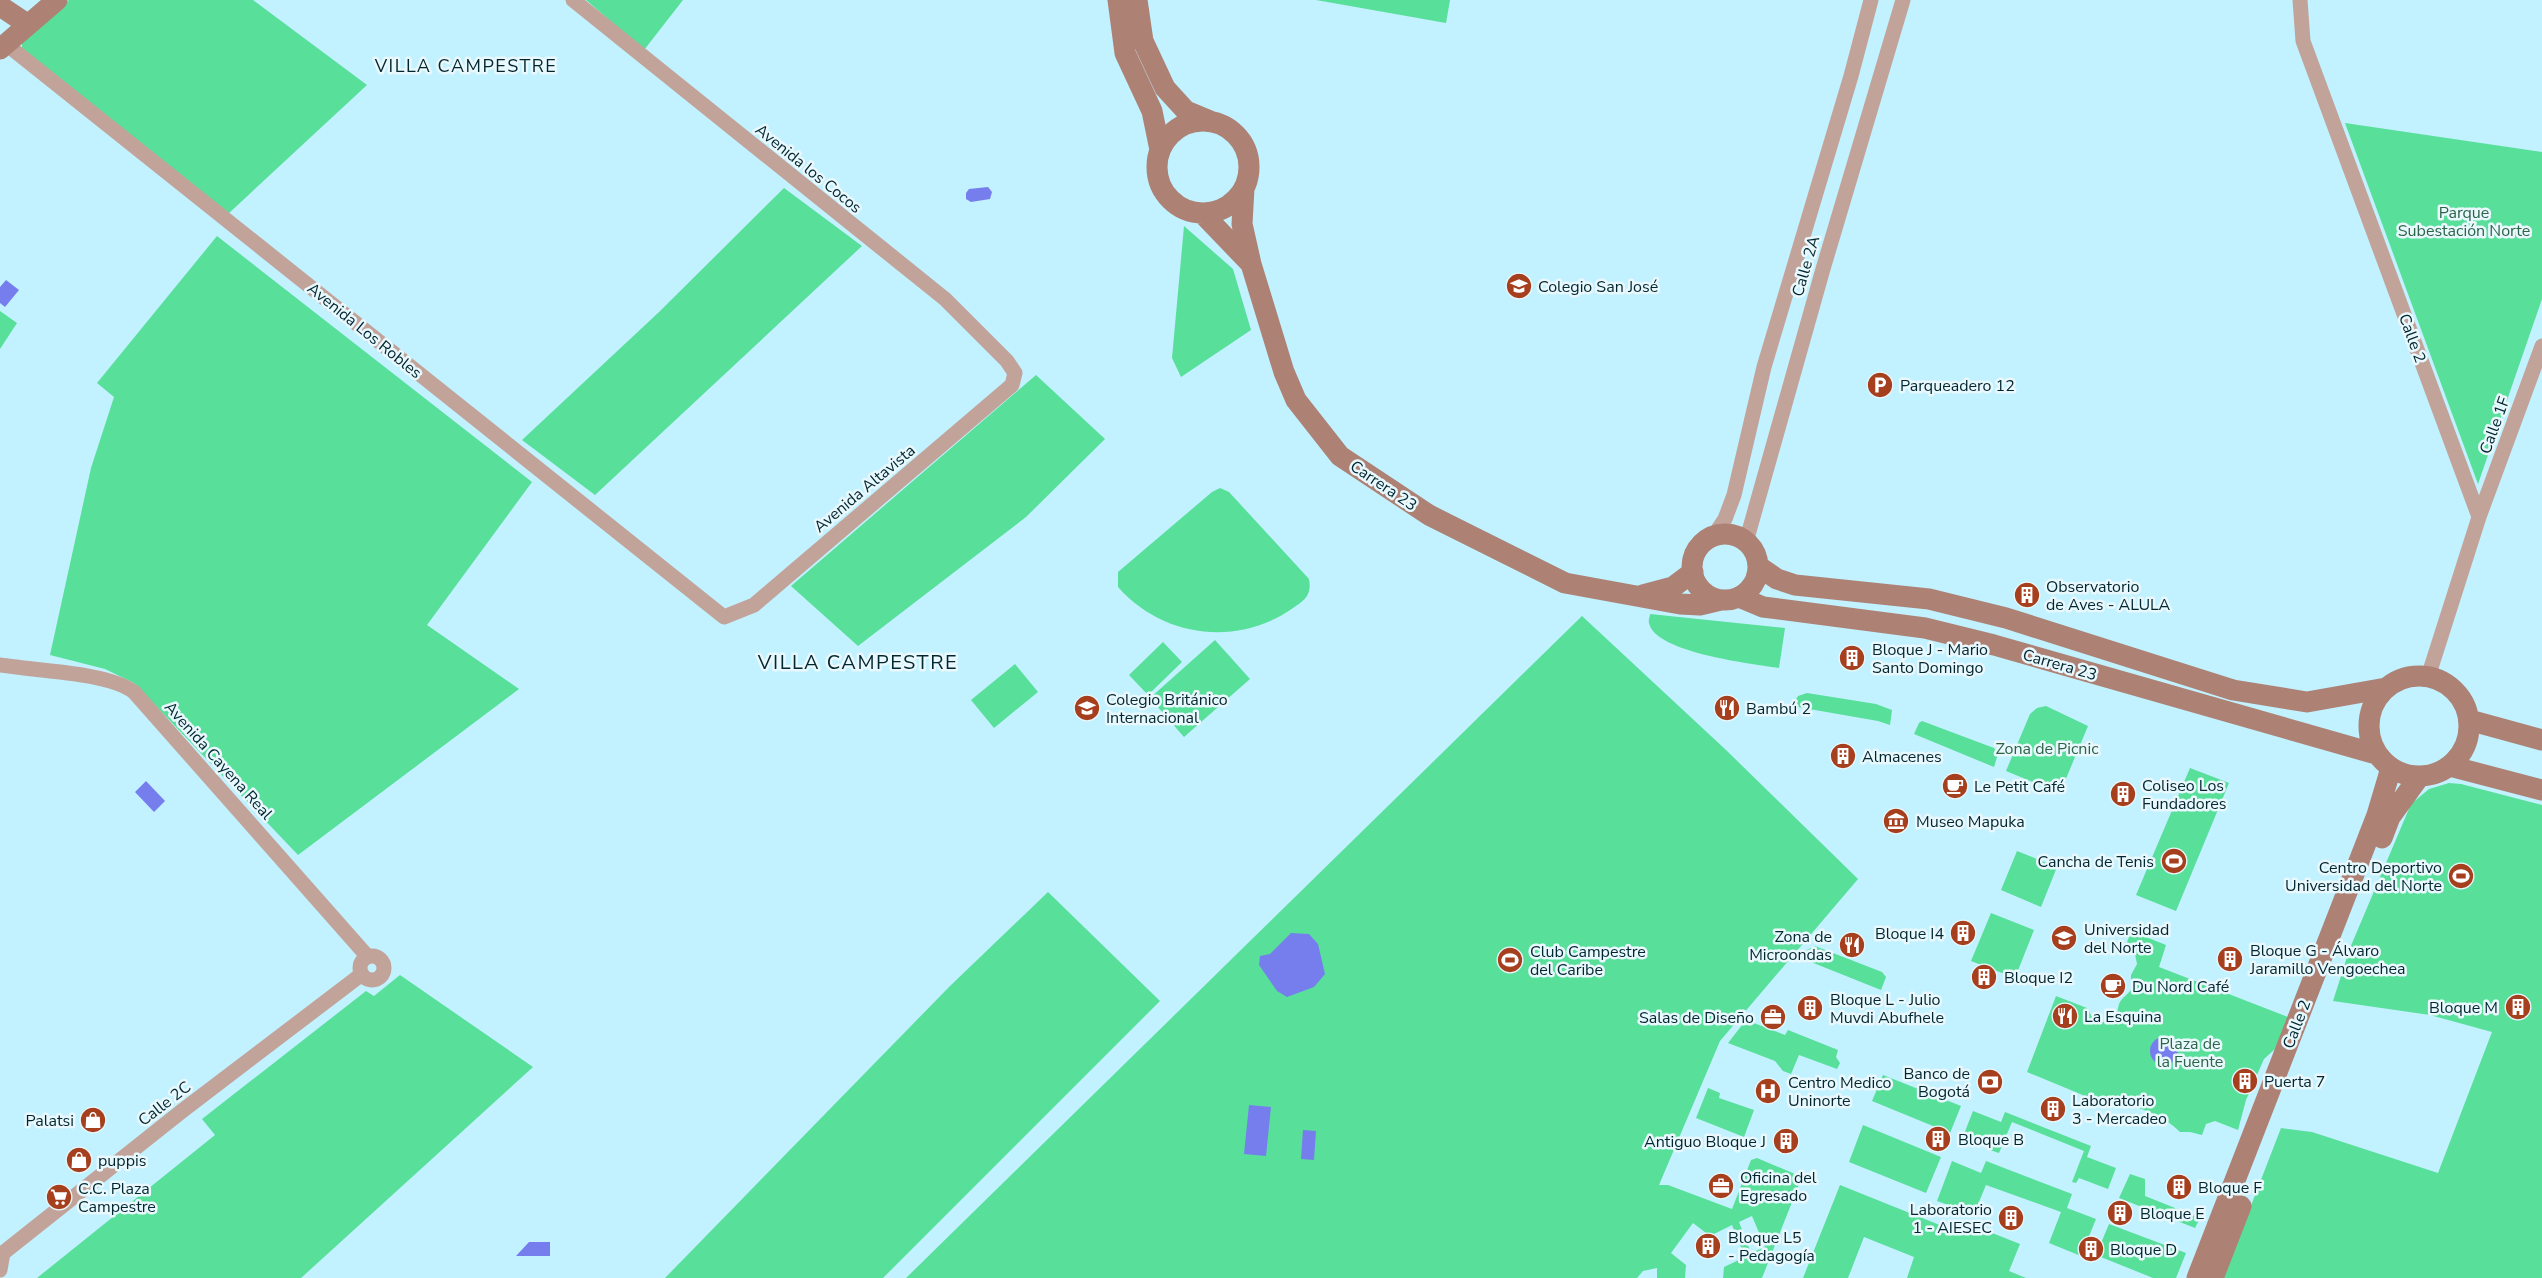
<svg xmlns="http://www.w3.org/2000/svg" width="2542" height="1278" font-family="'Nunito Sans',sans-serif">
	<rect width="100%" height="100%" fill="#c2f1ff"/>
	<path fill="#58df9a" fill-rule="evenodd" d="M69,0H253L367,85L228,214L22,51V41Z
		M586,0H683L644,50Z
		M1316,0H1450L1446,23Z
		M2345,123L2542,152V299L2478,484Z
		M784,188L862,246L595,495L522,440L658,313Z
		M1184,226L1233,269L1251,330L1181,377L1172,358Z
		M217,236L532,482L427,625L519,689L298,855L134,683L105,669L50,655L91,468L114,397L97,383Z
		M0,311L17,323L0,349Z
		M1036,375L1105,439L1026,517L858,646L791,586Z
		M1220,488L1229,492L1309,579C1312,595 1305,600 1293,608C1238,647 1163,638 1118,587V572L1212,492Z
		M1650,614L1785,628L1779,668C1754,664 1655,653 1649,623C1648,620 1650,617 1650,614Z
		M1582,616L1726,750L1858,879L1720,1041L1659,1185H1668L1732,1209L1751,1160L1757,1158L1802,1177L1762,1278H1723L1724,1267L1745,1257L1732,1225L1710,1236L1693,1223L1671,1253L1686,1265L1685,1278H1657V1268L1643,1271L1637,1278H906ZM1752,1216L1765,1247L1751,1253L1739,1222Z
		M1215,640L1250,679L1184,737L1150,698Z
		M1163,642L1182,662L1148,695L1129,675Z
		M1015,664L1038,692L994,728L971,700Z
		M1807,693L1876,704L1892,710L1890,725L1878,721L1792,706L1798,696Z
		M2046,706L2088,726L2060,793L2006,771L2030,714L2037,708Z
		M1922,721L1994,748L1998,754L1994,767L1914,734L1919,723Z
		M2190,768L2229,783L2176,911L2136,895Z
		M2449,783L2461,784L2542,805V1278H2223L2281,1128L2312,1132L2438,1173L2492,1032L2430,1015L2333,1001L2350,948L2411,804L2429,789Z
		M2017,851L2057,867L2041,907L2001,890Z
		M1048,892L1160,1001L883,1278H665L950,986Z
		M1991,913L2034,930L2015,978L1971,961Z
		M2131,931L2166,945L2159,967L2293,1019L2275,1049L2264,1059L2246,1100L2238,1130L2215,1121L2206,1124L2202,1135L2190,1132H2180C2159,1111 2138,1109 2111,1099L2102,1103L2027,1072L2056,996L2087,1008L2092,1017L2103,1022C2122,1020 2115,1011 2120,1002C2122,998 2128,994 2131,990V975L2137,964L2135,954L2125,948Z
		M1815,946L1882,972L1886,977L1881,990L1801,958L1807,950Z
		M400,975L533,1067L301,1278H37L215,1135L202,1119L366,991L374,996Z
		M1746,1020L1785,1035L1788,1030L1838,1050L1836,1057L1840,1063L1837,1069L1799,1055L1791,1074L1783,1071L1775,1061L1728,1043Z
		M1883,1075L1961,1106L1950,1133L1872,1101Z
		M1708,1088L1720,1093L1719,1098L1754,1110L1744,1137L1696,1118Z
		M1973,1111L2001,1122L2005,1112L2091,1146L2087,1157L2116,1168L2108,1189L2079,1178L2076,1183L2072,1182L2084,1151L2012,1122L1999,1153L1990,1150L1992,1144L1964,1134Z
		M1863,1125L1941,1157L1926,1193L1849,1162Z
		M1952,1161L1981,1173L1986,1161L2072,1194L2067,1208L2096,1219L2081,1256L2049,1243L2061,1212L1986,1185L1974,1214L1937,1201Z
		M2130,1174L2145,1179V1196L2200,1218L2195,1228L2119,1198Z
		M1840,1185L1957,1232L1962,1221L2020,1244L2009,1271L2026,1278H1907L1914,1257L1864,1237L1848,1278H1803Z
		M2109,1224L2186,1253L2176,1278H2153L2096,1255Z"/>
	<path fill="#767eee" d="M988,187L992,192L990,199L971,202L966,199V193L969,189Z
		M6,280L19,290L5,307L0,303V287Z
		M146,781L165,801L154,812L135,792Z
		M1291,933L1309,934L1318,944L1325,974L1314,987L1287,997L1277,991L1259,965L1260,956L1270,954Z
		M2150 1051a14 14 0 1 1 28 0a14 14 0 1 1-28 0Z
		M1249,1105L1271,1107L1266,1156L1244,1154Z
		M1303,1130L1316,1131L1314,1160L1301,1159Z
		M529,1242H550V1256H516Z"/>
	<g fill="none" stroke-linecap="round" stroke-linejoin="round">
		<path stroke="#c2a39a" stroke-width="15" d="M2300,0L2303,41L2479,517
			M6,44L724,617L754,605L1012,385L1015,373L1007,361L945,299L573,0
			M1713,537L1725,519L1734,495L1764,367L1851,76L1871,0
			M1746,542L1823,269L1903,0
			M0,665C36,671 107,672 134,692L368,957
			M2428,677L2479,517L2542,346
			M360 968a12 12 0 1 1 24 0a12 12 0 1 1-24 0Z
			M0,1270L3,1253L182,1111L362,974"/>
		<path stroke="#ad8174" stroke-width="21" d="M1118,0L1125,53L1152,111L1160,150
			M1137,0L1143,41L1165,88L1186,111L1210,121
			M0,6L27,24
			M0,49L57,0
			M1157 167a46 46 0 1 1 92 0a46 46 0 1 1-92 0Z
			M1244,188L1242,224L1251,264L1284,372L1296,400L1340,456L1429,515L1565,583L1680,604L1700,605L1721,600
			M1202,213L1251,264
			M1692 567a33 33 0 1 1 66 0a33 33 0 1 1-66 0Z
			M1758,566L1777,579L1795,585L1929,599L2006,618L2233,690L2307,702L2386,688
			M1643,595L1673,587L1693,572
			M1739,597L1763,607L1925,628L1994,645L2376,754
			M2369 726a50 50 0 1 1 100 0a50 50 0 1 1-100 0Z
			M2469,720L2542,740
			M2450,766L2542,790
			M2382,838L2390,817L2419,777
			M2197,1278L2377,815L2391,768
			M2213,1278L2241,1206"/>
	</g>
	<defs>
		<g id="school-disc" transform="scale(1.35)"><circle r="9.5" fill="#a63f1d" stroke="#e9f8fd"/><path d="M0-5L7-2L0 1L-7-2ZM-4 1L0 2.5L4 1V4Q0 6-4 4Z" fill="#fff"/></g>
		<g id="parking-disc" transform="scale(1.35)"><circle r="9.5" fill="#a63f1d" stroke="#e9f8fd"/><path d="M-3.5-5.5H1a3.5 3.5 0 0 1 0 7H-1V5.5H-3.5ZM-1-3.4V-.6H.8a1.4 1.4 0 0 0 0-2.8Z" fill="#fff"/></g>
		<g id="building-disc" transform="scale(1.35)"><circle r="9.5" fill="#a63f1d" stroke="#e9f8fd"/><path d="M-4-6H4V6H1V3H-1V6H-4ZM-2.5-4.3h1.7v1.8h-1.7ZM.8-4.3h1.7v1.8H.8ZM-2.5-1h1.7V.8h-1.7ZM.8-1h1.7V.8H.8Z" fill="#fff"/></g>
		<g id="restaurant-disc" transform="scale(1.35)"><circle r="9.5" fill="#a63f1d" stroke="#e9f8fd"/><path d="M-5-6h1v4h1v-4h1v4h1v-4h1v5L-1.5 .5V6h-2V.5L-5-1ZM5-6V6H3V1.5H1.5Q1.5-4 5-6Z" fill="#fff"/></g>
		<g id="cafe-disc" transform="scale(1.35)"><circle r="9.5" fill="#a63f1d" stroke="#e9f8fd"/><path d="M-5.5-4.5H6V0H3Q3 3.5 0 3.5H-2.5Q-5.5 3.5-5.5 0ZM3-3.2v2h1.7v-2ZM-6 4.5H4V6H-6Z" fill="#fff"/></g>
		<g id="museum-disc" transform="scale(1.35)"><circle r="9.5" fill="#a63f1d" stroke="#e9f8fd"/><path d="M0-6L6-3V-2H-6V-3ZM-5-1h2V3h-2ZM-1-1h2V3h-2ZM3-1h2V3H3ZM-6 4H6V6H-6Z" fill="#fff"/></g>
		<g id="stadium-disc" transform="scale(1.35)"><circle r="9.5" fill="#a63f1d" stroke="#e9f8fd"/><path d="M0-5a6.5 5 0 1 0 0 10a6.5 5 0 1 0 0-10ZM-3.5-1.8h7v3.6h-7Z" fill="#fff"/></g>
		<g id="university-disc" transform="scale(1.35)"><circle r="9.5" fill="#a63f1d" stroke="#e9f8fd"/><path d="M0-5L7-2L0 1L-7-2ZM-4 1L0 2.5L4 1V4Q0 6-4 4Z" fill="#fff"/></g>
		<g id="office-disc" transform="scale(1.35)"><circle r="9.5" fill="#a63f1d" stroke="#e9f8fd"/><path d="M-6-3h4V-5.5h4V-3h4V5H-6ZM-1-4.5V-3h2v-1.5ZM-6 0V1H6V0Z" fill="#fff"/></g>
		<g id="bank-disc" transform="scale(1.35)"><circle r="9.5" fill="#a63f1d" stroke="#e9f8fd"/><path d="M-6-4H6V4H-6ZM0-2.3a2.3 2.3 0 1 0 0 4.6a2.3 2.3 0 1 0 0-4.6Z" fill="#fff"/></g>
		<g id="hospital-disc" transform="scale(1.35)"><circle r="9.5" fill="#a63f1d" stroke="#e9f8fd"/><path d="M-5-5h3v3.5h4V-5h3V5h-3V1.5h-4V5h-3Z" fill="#fff"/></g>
		<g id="shop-disc" transform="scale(1.35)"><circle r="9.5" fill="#a63f1d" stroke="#e9f8fd"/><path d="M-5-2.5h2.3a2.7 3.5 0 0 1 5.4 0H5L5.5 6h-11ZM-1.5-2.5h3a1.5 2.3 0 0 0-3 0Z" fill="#fff"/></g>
		<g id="supermarket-disc" transform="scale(1.35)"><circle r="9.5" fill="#a63f1d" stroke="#e9f8fd"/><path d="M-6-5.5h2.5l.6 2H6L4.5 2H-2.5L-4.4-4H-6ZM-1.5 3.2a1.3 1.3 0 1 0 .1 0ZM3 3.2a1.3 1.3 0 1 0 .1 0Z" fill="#fff"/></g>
	</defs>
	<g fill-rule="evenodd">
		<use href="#school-disc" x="1519" y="286"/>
		<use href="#parking-disc" x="1880" y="385"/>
		<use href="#building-disc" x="2027" y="595"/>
		<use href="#building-disc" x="1852" y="658"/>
		<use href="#school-disc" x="1087" y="708"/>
		<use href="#restaurant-disc" x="1727" y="708"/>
		<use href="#building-disc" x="1843" y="756"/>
		<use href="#cafe-disc" x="1955" y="786"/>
		<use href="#building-disc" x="2123" y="794"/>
		<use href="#museum-disc" x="1896" y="821"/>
		<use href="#stadium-disc" x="2174" y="861"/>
		<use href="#stadium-disc" x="2461" y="876"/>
		<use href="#building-disc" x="1963" y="933"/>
		<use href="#university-disc" x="2064" y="938"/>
		<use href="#restaurant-disc" x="1852" y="945"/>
		<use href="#building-disc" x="2230" y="959"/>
		<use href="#stadium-disc" x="1510" y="960"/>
		<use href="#building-disc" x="1984" y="977"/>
		<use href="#cafe-disc" x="2113" y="986"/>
		<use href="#building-disc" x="2518" y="1007"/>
		<use href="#building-disc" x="1810" y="1008"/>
		<use href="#restaurant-disc" x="2065" y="1016"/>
		<use href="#office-disc" x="1773" y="1017"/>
		<use href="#building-disc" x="2245" y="1081"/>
		<use href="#bank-disc" x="1990" y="1082"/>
		<use href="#hospital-disc" x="1768" y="1091"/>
		<use href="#building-disc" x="2053" y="1109"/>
		<use href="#shop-disc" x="93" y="1120"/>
		<use href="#building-disc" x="1938" y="1139"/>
		<use href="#building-disc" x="1786" y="1141"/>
		<use href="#shop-disc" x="79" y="1160"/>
		<use href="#office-disc" x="1721" y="1186"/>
		<use href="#building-disc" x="2179" y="1187"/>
		<use href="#supermarket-disc" x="59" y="1197"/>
		<use href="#building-disc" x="2120" y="1213"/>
		<use href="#building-disc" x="2011" y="1218"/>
		<use href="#building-disc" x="1708" y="1246"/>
		<use href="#building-disc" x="2091" y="1249"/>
	</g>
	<g text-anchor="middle" stroke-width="5" stroke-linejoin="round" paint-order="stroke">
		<g font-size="16" fill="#02262f" stroke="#e9f8fd">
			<text transform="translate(809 168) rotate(39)" y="6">Avenida los Cocos</text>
			<text transform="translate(1805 266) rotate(-74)" y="6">Calle 2A</text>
			<text transform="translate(365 330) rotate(39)" y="6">Avenida Los Robles</text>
			<text transform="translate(2413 338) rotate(70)" y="6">Calle 2</text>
			<text transform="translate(2494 425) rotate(-70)" y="6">Calle 1F</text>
			<text transform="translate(1384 485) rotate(34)" y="6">Carrera 23</text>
			<text transform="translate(864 488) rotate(-40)" y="6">Avenida Altavista</text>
			<text transform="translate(2060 664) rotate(16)" y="6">Carrera 23</text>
			<text transform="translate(219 760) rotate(48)" y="6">Avenida Cayena Real</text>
			<text transform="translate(2296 1024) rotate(-69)" y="6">Calle 2</text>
			<text transform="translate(164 1103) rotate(-38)" y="6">Calle 2C</text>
		</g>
		<g font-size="16" fill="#2c6446" stroke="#e9f8fd">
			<text x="2464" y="218">Parque<tspan x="2464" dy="18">Subestación Norte</tspan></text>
			<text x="2047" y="754">Zona de Picnic</text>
			<text x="2190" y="1049">Plaza de<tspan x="2190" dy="18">la Fuente</tspan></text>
		</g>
		<g font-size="16" fill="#02262f" stroke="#e9f8fd" text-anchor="start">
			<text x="1538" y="292">Colegio San José</text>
			<text x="1900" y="391">Parqueadero 12</text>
			<text x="2046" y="592">Observatorio<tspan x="2046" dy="18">de Aves - ALULA</tspan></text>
			<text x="1872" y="655">Bloque J - Mario<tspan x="1872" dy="18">Santo Domingo</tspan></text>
			<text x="1106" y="705">Colegio Británico<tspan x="1106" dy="18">Internacional</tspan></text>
			<text x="1746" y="714">Bambú 2</text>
			<text x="1862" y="762">Almacenes</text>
			<text x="2142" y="791">Coliseo Los<tspan x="2142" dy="18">Fundadores</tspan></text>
			<text x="1974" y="792">Le Petit Café</text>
			<text x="1916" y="827">Museo Mapuka</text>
			<text x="2154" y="867" text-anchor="end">Cancha de Tenis</text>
			<text x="2442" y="873" text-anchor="end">Centro Deportivo<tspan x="2442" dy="18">Universidad del Norte</tspan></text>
			<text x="2084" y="935">Universidad<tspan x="2084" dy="18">del Norte</tspan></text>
			<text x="1944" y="939" text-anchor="end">Bloque I4</text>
			<text x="1832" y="942" text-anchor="end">Zona de<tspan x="1832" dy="18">Microondas</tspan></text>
			<text x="2250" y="956">Bloque G - Álvaro<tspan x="2250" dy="18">Jaramillo Vengoechea</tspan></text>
			<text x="1530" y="957">Club Campestre<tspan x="1530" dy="18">del Caribe</tspan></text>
			<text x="2004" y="983">Bloque I2</text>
			<text x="2132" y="992">Du Nord Café</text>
			<text x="1830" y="1005">Bloque L - Julio<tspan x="1830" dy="18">Muvdi Abufhele</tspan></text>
			<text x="2498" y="1013" text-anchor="end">Bloque M</text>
			<text x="2084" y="1022">La Esquina</text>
			<text x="1754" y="1023" text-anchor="end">Salas de Diseño</text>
			<text x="1970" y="1079" text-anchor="end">Banco de<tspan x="1970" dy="18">Bogotá</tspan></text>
			<text x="2264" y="1087">Puerta 7</text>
			<text x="1788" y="1088">Centro Medico<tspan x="1788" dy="18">Uninorte</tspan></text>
			<text x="2072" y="1106">Laboratorio<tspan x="2072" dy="18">3 - Mercadeo</tspan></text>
			<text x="74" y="1126" text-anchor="end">Palatsi</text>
			<text x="1958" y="1145">Bloque B</text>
			<text x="1766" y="1147" text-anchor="end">Antiguo Bloque J</text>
			<text x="98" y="1166">puppis</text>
			<text x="1740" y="1183">Oficina del<tspan x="1740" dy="18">Egresado</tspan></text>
			<text x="2198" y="1193">Bloque F</text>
			<text x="78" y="1194">C.C. Plaza<tspan x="78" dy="18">Campestre</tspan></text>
			<text x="1992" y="1215" text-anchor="end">Laboratorio<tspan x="1992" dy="18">1 - AIESEC</tspan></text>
			<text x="2140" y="1219">Bloque E</text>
			<text x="1728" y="1243">Bloque L5<tspan x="1728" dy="18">- Pedagogía</tspan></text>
			<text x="2110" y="1255">Bloque D</text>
		</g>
		<g font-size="18" letter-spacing="1.5" fill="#02262f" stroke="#e9f8fd">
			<text x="466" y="72">VILLA CAMPESTRE</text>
		</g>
		<g font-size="20" letter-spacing="1.5" fill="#02262f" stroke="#e9f8fd">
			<text x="858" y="669">VILLA CAMPESTRE</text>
		</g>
	</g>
</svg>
